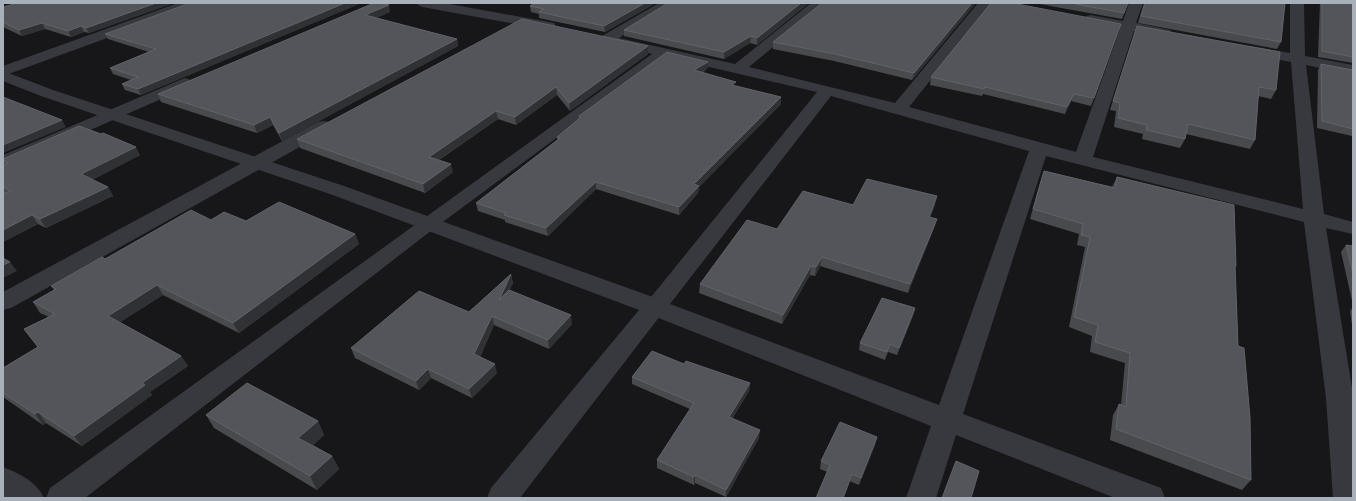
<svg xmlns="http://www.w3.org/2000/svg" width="1356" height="501" font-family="Montserrat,sans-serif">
	<rect width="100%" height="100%" fill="#171719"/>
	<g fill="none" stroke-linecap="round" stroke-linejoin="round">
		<path fill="#37393e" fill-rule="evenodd" d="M178,3H197L195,6L3,76V66Z
			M415,3H444L549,22L554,23L556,26L554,29L549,30L422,7Z
			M659,3H675L619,38L735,64L811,3H826L749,67L895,103L978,3H992L909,107L1076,152L1120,29L1086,22L1084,19L1086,16L1091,15L1123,21L1129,3H1143L1136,23L1170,30L1172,33L1170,36L1165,37L1134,31L1093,157L1303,209L1291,62L1245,53L1243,50L1245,47L1250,46L1290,53V3H1304L1305,56L1353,65V75L1306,65L1324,214L1353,222V234L1326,228L1353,394V498H1333L1326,398L1304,222L1046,156L963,414L1161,488L1165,498H1115L956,435L936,498H906L931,426L646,313L643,307L817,92L666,57L436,227L85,498H46L50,488L652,54L615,45L613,41L607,43L602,42L600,39L602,36ZM831,96L1029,151L939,405L670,304Z
			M185,78L191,80L193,83L191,86L3,168V155Z
			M324,121L330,122L333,126L330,130L11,308L3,310V292L318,122Z
			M3,467C19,473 37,482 44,498L3,497Z"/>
		<path fill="#37393e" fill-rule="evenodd" d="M3,71L53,90L344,186L664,301L667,307L520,498H487L491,488L639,310L330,194L41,96L3,81Z"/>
	</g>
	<path fill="#484a4e" d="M174,3L89,33L84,32L71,37L45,29L22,36L3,27V7Z
		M535,3H656L605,32L539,18V14L531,12L530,6Z
		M668,3H809L757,45L750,43L724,59L624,36V30Z
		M976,3L912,80L834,61L773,49V42Z
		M991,3L1094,98L1091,106L1071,101L1065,114L983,94L982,96L930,85L931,77Z
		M1034,3H1128L1122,19Z
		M1144,3H1285L1281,42L1277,49L1138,23Z
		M1320,3H1353V63L1318,57Z
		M359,4L141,95L125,90L122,84L131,80L113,74L110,68L149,52L108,39L105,34Z
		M390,12L376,18L457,39L458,46L282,141L273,125L257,133L161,102L158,94Z
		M1137,26L1276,90L1271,99L1258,96L1255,140L1250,149L1186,134L1185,139L1180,148L1142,139L1143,134L1114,127L1116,111L1110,110L1134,34Z
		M648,46V54L570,111L557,95L516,125L498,119L439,160L453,172L425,193L300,148L297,139Z
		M1321,64L1353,70V140L1352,136L1317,128L1318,70Z
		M708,68L702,73L781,104L699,187L698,193L679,215L596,189L548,236L505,222V220L478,211L476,203L557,140V137L579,119V116Z
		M140,155L92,180L108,187L113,196L46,228L38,224L3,242V194H5L3,193V165H5L3,162V159Z
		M1044,171L1112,187L1117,177L1236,266L1235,268L1238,346L1251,480L1242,490L1110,440L1113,415L1119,404L1121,405L1125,363L1090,352L1092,336L1069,327L1085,247L1077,245L1079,234L1030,219L1041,180Z
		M853,205H935L930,218L937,219L934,228L908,293L820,266L815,276L810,275L782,324L699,293L700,284L777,229Z
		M211,220L246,221L355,234L359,244L239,333L163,295L120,322L181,356L188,366L150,392L152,395L82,446L46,423L43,425L3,397V368L38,347L24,329L49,317L40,313L33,302L54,290L51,286L105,259Z
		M1346,245L1353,246V305L1341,252Z
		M511,274L513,283L509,291L572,324L549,349L494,325L480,357L497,373L472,398L431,378L419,390L355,358L351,348L469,312Z
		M1353,307V332L1350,311Z
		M915,308L913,316L897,355L888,352L885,360L859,350L860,343Z
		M684,364L750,383L749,391L732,419L759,438L726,497L695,483L694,485L657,468V460L690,409L632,384V377Z
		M206,415L318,421L324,435L313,445L332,456L339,469L317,490L214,428Z
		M877,437L875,445L859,485L820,469L821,461Z"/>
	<path fill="#303134" d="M156,3H174L89,33L86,28Z
		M345,3H358L359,4L141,95L138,89Z
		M645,3H656L605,32L604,26Z
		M801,3H809L757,45V38Z
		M972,3H976L912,80L914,73Z
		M389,5L390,12L367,22L365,15Z
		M42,23L45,29L22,36L19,30Z
		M81,26L84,32L71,37L68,31Z
		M751,36L750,43L724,59V52Z
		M457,39L458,46L282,141L279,133Z
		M648,46V54L570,111L569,103Z
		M708,62V68L694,77V70Z
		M556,87L557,95L516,125L515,117Z
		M1074,94L1071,101L1065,114L1067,107Z
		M781,97V104L699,187L698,193L679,215V207L694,184Z
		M496,111L498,119L431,165L429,157Z
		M270,117L273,125L257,133L254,125Z
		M62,120L66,127L3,153V145Z
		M136,147L140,155L86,183L81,174Z
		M451,164L453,172L425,193L423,184Z
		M596,182V189L548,236L546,228Z
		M108,187L113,196L46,228L40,219Z
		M937,196L935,205L927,226L929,217Z
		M32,215L38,224L3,242V230Z
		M937,219L934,228L908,293L910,284Z
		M355,234L359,244L239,333L233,323Z
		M822,257L820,266L815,276L816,267Z
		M10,262L17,271L3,278V265Z
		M811,266L810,275L782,324L783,315Z
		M511,274L513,283L501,310L499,300Z
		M157,285L163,295L114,326L108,316Z
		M915,308L913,316L897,355L899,348Z
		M571,315L572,324L549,349L548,340Z
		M492,316L494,325L477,363L474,354Z
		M890,344L888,352L885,360L887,352Z
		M181,356L188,366L150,392L152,395L82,446L74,436L142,383Z
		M495,364L497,373L472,398L469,389Z
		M428,369L431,378L419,390L416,381Z
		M750,383L749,391L728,425L729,417Z
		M38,412L46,423L43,425L35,414Z
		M318,421L324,435L306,452L298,438Z
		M760,430L759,438L726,497V490Z
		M877,437L875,445L859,485L861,478Z
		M332,456L339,469L317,490L310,476Z
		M852,474L850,482L844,498H843Z
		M695,475V483L694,485V477Z"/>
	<path fill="#53555a" stroke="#606368" d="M17,3H156L86,28L81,26L68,31L42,23L19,30L3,22V7Z
		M190,3H345L138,89L122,84L138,77L110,68L156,49L105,34Z
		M374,3H379L389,5L365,15L457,39L279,133L270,117L254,125L158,94Z
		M535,3H645L604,26L539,12L544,9L530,6Z
		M668,3H801L757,38L751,36L724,52L624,30Z
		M822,3H972L914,73L835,54L773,42Z
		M991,3H1012L1121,24L1094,98L1074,94L1067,107L985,87L984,89L931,77Z
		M1070,3H1128L1124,13Z
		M1145,3H1285L1281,42L1141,16Z
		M1322,3H1353V57L1322,51Z
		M522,19L648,46L569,103L556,87L515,117L496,111L429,157L451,164L423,184L297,139Z
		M1137,26L1280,52L1276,90L1259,87L1255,140L1188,124L1185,139L1146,130L1147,125L1118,118L1120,103L1113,101Z
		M667,52L708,62L694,70L736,82L732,85L781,97L694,184L699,186L679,207L596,182L546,228L504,215L506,213L476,203L560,138L557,137L580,118L579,116Z
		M1321,64L1353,70V129L1322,121Z
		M3,97L62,120L3,145Z
		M79,126L101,134L103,133L136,147L81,174L108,187L40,219L32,215L3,230V194L11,191L3,187V165L8,163L3,160V159Z
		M1044,171L1115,188L1117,177L1234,205L1236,266L1235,265L1238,346L1244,348L1250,418L1251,480L1116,429L1119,404L1126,407L1130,353L1095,342L1098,325L1074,317L1090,237L1081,235L1083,224L1033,209Z
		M867,179L937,196L929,217L937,219L910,284L822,257L816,267L811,266L783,315L700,284L747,220L777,229L803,191L853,205Z
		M279,202L355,234L233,323L157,285L108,316L181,356L142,383L145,385L74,436L38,412L35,414L3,393V368L38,347L24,329L55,314L33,302L56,289L51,286L102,257L105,259L191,210L211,220L224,212L246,221Z
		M1346,245L1353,246V274Z
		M3,258L10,262L3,265Z
		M511,274L499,300L509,290L571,315L548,340L492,316L474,354L495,364L469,389L428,369L416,381L351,348L419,291L469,312Z
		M882,298L915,308L899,348L890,344L887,352L860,343Z
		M652,351L684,364L686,361L750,383L729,417L760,430L726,490L695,475L694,477L657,460L694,403L632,377Z
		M247,383L318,421L298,438L332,456L310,476L206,415Z
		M840,422L877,437L861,478L852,474L843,498H816L830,465L821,461Z
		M956,461L979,471L971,498H942Z"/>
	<rect width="1356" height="501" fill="none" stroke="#a8b0b9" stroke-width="8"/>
</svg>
